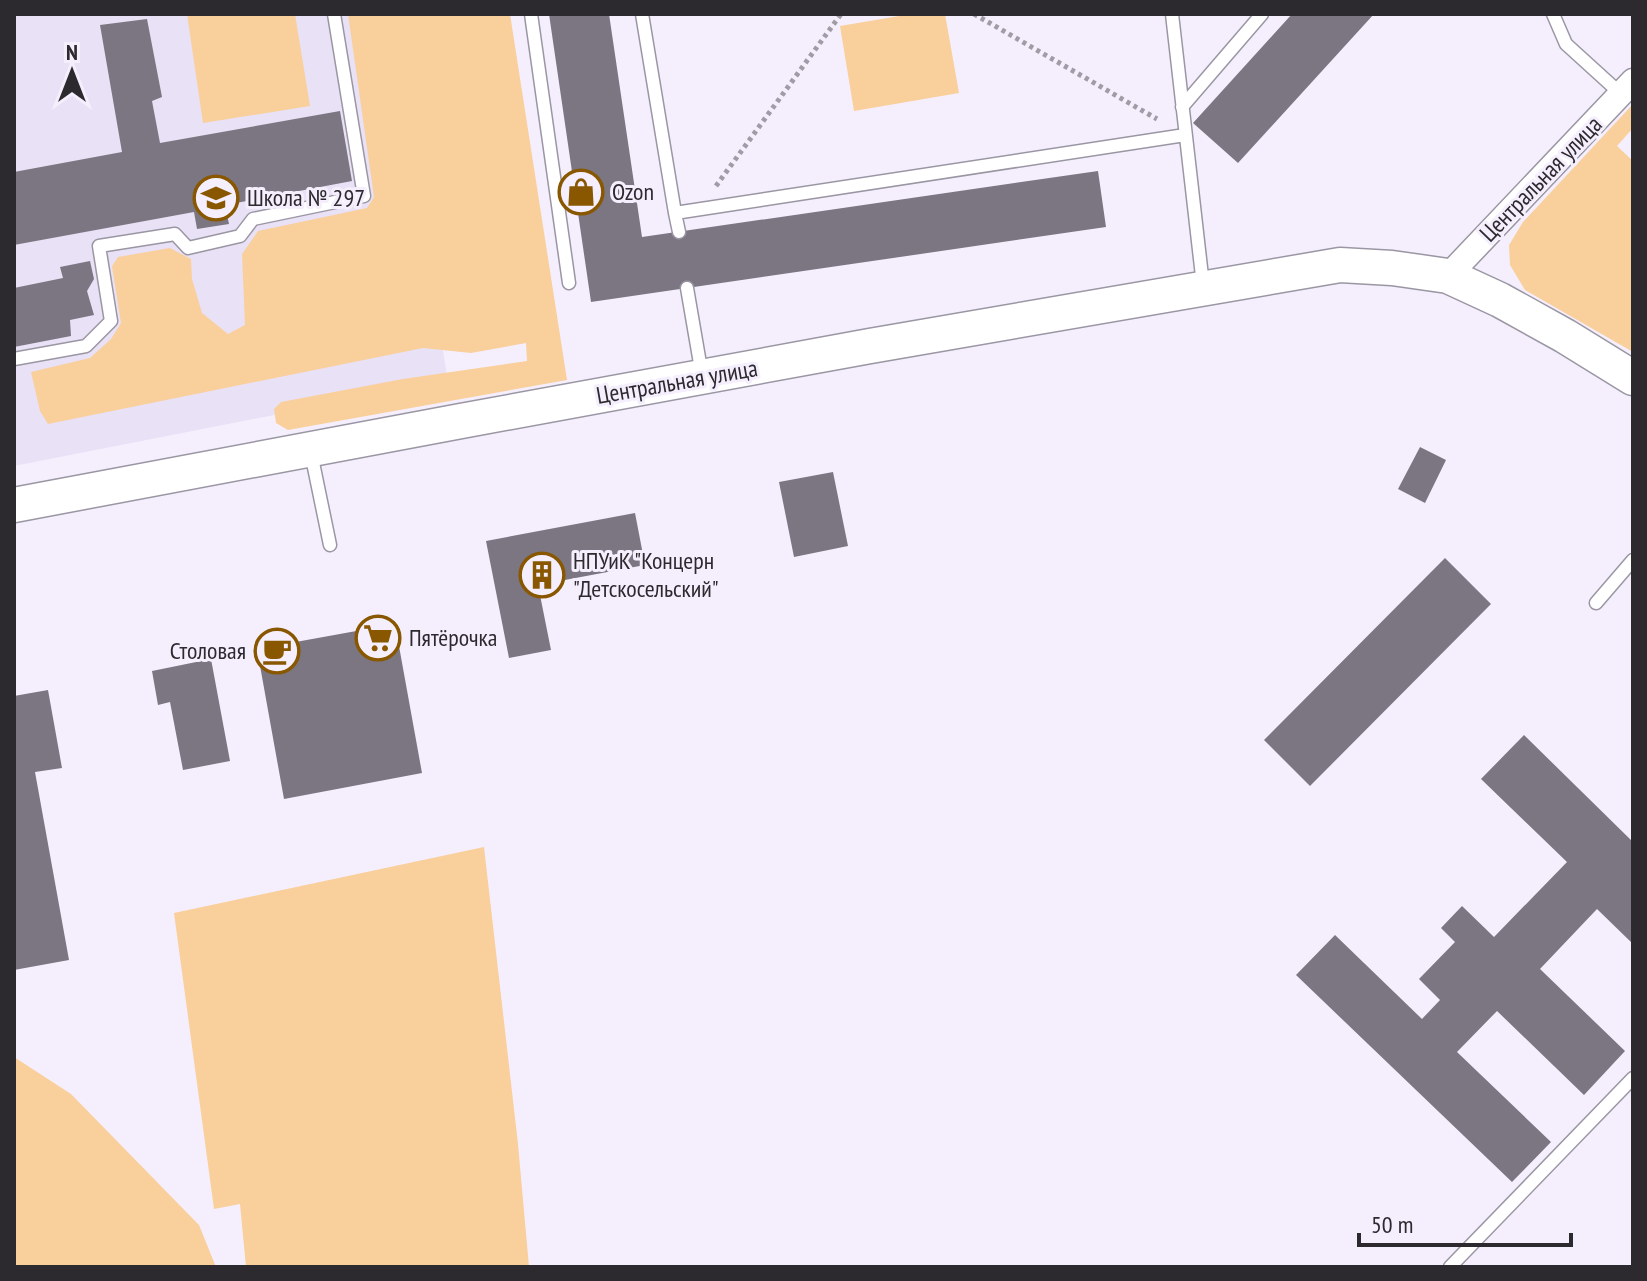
<svg xmlns="http://www.w3.org/2000/svg" width="1647" height="1281" font-family="'PT Sans Narrow',sans-serif">
	<rect width="100%" height="100%" fill="#f5effd"/>
	<path fill="#e9e1f6" d="M14,14H387L448,381L14,466Z"/>
	<path fill="#f9cf9c" d="M187,14H295L310,106L203,123Z
		M348,14H510L567,380L288,430L276,423L274,409L281,402L403,379L527,361L526,343L471,353L423,348L48,424L40,411L31,372L90,358L111,339L121,323L112,266L118,257L170,248L191,259L192,279L202,313L228,334L245,325L242,254L258,231L367,208L374,197Z
		M911,14H945L959,93L854,111L840,26Z
		M1633,104V128L1617,146L1633,161V352L1525,290L1510,265L1509,245L1523,222Z
		M484,847L518,1144L529,1267H246L240,1204L214,1209L174,913Z
		M14,1057L71,1094L199,1225L216,1267H14Z"/>
	<path fill="#7b7682" d="M549,14H609L642,237L1098,171L1106,227L591,302Z
		M1292,14H1374L1238,163L1193,123Z
		M147,19L162,97L152,101L160,143L340,111L352,181L225,205L229,224L197,229L194,212L14,245V172L122,152L100,25Z
		M90,261L94,279L87,291L94,315L70,320L71,336L14,347V288L63,278L60,267Z
		M1420,447L1446,460L1425,503L1398,489Z
		M833,472L848,546L794,557L779,482Z
		M635,513L645,565L538,585L551,650L509,658L486,541Z
		M1445,558L1491,604L1310,786L1264,740Z
		M395,624L422,773L284,799L257,649Z
		M211,659L230,761L183,770L170,702L158,705L152,671Z
		M48,690L62,768L35,772L69,960L14,970V696Z
		M1524,735L1633,842V944L1597,909L1540,969L1625,1051L1584,1095L1497,1011L1457,1052L1551,1142L1512,1182L1296,975L1335,935L1422,1019L1440,1000L1419,979L1455,942L1441,928L1462,906L1494,937L1567,862L1481,779Z"/>
	<g fill="none" stroke-linecap="round" stroke-linejoin="round">
		<g stroke="#9b96a3" stroke-width="15">
			<path id="lane" d="M531,14L569,283
				M642,14L675,213L1185,135
				M1172,14L1203,285
				M1553,14L1566,44L1621,94
				M1182,107L1262,14
				M675,213L679,232
				M687,288L702,375
				M14,359L86,346L111,321L99,246L175,234L188,248L240,236L253,219L364,196L334,14
				M311,453L330,545
				M1596,603L1633,560
				M1450,1267L1633,1078"/>
		</g>
		<g stroke="#9b96a3" stroke-width="27">
			<path id="street" d="M1448,276L1633,81"/>
		</g>
		<g stroke="#9b96a3" stroke-width="37">
			<path id="secondary" d="M14,505L461,421L870,346L1340,265L1392,268L1448,276L1500,300L1565,336L1633,378"/>
		</g>
		<path stroke="#a09ca6" stroke-width="5" stroke-dasharray="4 4" stroke-linecap="butt" d="M974,14L1157,119
			M716,186L841,14"/>
		<use href="#lane" stroke="#fff" stroke-width="12"/>
		<use href="#street" stroke="#fff" stroke-width="24"/>
		<use href="#secondary" stroke="#fff" stroke-width="34"/>
	</g>
	<defs>
		<g id="shop-ring" transform="scale(2.3)"><circle r="9.5" fill="#f5effd" stroke="#885700" stroke-width="1.5"/><path d="M-5-2.5h2.3a2.7 3.5 0 0 1 5.4 0H5L5.5 6h-11ZM-1.5-2.5h3a1.5 2.3 0 0 0-3 0Z" fill="#885700"/></g>
		<g id="school-ring" transform="scale(2.3)"><circle r="9.5" fill="#f5effd" stroke="#885700" stroke-width="1.5"/><path d="M0-5L7-2L0 1L-7-2ZM-4 1L0 2.5L4 1V4Q0 6-4 4Z" fill="#885700"/></g>
		<g id="building-ring" transform="scale(2.3)"><circle r="9.5" fill="#f5effd" stroke="#885700" stroke-width="1.5"/><path d="M-4-6H4V6H1V3H-1V6H-4ZM-2.5-4.3h1.7v1.8h-1.7ZM.8-4.3h1.7v1.8H.8ZM-2.5-1h1.7V.8h-1.7ZM.8-1h1.7V.8H.8Z" fill="#885700"/></g>
		<g id="supermarket-ring" transform="scale(2.3)"><circle r="9.5" fill="#f5effd" stroke="#885700" stroke-width="1.5"/><path d="M-6-5.5h2.5l.6 2H6L4.5 2H-2.5L-4.4-4H-6ZM-1.5 3.2a1.3 1.3 0 1 0 .1 0ZM3 3.2a1.3 1.3 0 1 0 .1 0Z" fill="#885700"/></g>
		<g id="cafe-ring" transform="scale(2.3)"><circle r="9.5" fill="#f5effd" stroke="#885700" stroke-width="1.5"/><path d="M-5.5-4.5H6V0H3Q3 3.5 0 3.5H-2.5Q-5.5 3.5-5.5 0ZM3-3.2v2h1.7v-2ZM-6 4.5H4V6H-6Z" fill="#885700"/></g>
	</defs>
	<g fill-rule="evenodd">
		<use href="#shop-ring" x="581" y="192"/>
		<use href="#school-ring" x="216" y="198"/>
		<use href="#building-ring" x="542" y="575"/>
		<use href="#supermarket-ring" x="378" y="638"/>
		<use href="#cafe-ring" x="277" y="651"/>
	</g>
	<g text-anchor="middle" stroke-width="6" stroke-linejoin="round" paint-order="stroke">
		<g font-size="24" fill="#2c292f" stroke="#f5effd">
			<text transform="translate(1541 179) rotate(-46)" y="8">Центральная улица</text>
			<text transform="translate(677 382) rotate(-10)" y="8">Центральная улица</text>
		</g>
		<g font-size="24" fill="#2c292f" stroke="#f5effd" text-anchor="start">
			<text x="612" y="200">Ozon</text>
			<text x="247" y="206">Школа № 297</text>
			<text x="573" y="569">НПУиК "Концерн<tspan x="573" dy="28">"Детскосельский"</tspan></text>
			<text x="409" y="646">Пятёрочка</text>
			<text x="246" y="659" text-anchor="end">Столовая</text>
		</g>
	</g>
	<rect width="1647" height="1281" fill="none" stroke="#2c292f" stroke-width="32"/>
	<g transform="translate(72 72)" stroke="#f5effd" stroke-width="6" paint-order="stroke">
	<path d="M0-6L14 30L0 20L-14 30Z" fill="#2c292f"/>
	<text y="-12" font-size="22" font-weight="bold" text-anchor="middle" fill="#2c292f">N</text>
	</g>
	<path d="M1359 1233v12h212v-12" fill="none" stroke="#2c292f" stroke-width="4"/>
	<text x="1371" y="1233" font-size="24" fill="#2c292f" stroke="#f5effd" stroke-width="6" paint-order="stroke">50 m</text>
</svg>
